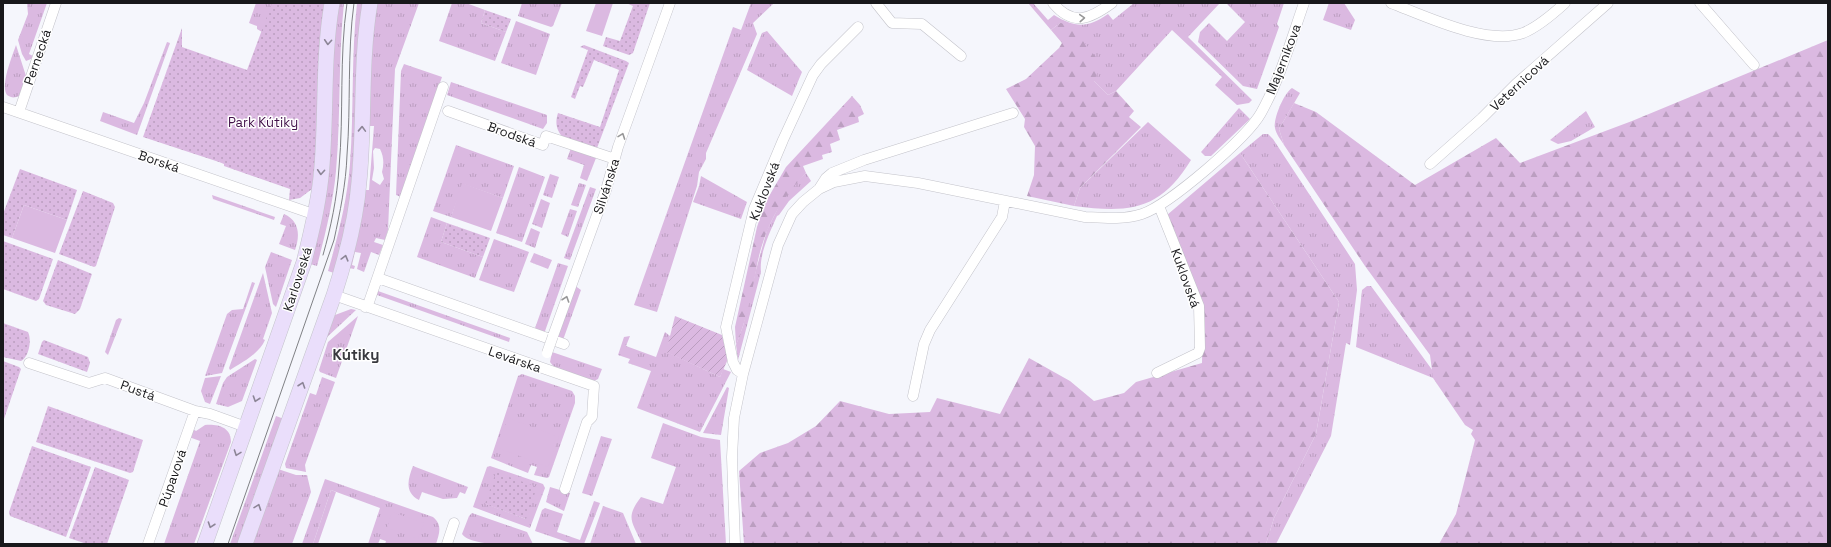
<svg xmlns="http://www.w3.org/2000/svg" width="1831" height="547" font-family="'Space Grotesk',sans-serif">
	<defs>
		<pattern id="grass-tufts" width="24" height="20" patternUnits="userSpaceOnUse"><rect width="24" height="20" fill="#dbb9e1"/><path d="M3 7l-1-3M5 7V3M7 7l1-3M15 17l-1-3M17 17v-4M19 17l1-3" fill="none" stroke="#bb9ec0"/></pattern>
		<pattern id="forest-firs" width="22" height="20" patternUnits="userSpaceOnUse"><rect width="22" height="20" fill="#dbb9e1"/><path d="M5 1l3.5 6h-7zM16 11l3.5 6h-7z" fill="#bb9ec0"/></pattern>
		<pattern id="park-dots" width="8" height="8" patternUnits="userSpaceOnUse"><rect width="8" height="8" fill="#dbb9e1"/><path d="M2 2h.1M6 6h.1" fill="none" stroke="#bb9ec0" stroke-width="1.8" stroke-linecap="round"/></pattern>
		<pattern id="garden-furrows" width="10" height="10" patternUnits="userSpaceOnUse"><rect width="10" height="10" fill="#dbb9e1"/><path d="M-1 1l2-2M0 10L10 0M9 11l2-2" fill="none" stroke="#bb9ec0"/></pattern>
	</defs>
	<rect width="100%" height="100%" fill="#f5f6fc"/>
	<path fill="url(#grass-tufts)" fill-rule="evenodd" d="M27,3H47L29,54L33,56L31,59L26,61L22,54L18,40L28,14Z
		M256,3H276L262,32L257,29V26L249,23Z
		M338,3H344C338,59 341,115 336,171C333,204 325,235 317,266L310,264Z
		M357,3H363L350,208L334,273L328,271C338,236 347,201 350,164C354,110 351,57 357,3Z
		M376,3H419L395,69L388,230L385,240L376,238L374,242L383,245L379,255L371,252L364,272L357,269L361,253L355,252L352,265L355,266L354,269L349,268L365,190H369L374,126H368L372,33ZM375,148L380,149C384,157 384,164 382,172L384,179L380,185L372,180L374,168L373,151Z
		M452,3H466L485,10L481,23L506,32L495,61L439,41Z
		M522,3H562L553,26L551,27L518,16Z
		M751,3H774L753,23L757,34L706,153V159L699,172L697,186L657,312L634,305L733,27L741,30Z
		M1028,3H1033L1048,20L1054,15C1075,28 1088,28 1108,14L1113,20L1134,3H1220L1188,37L1252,100L1249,103L1237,105L1215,85L1222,77L1172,30L1116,91L1108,95L1093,80L1060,23L1051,30Z
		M1226,3H1284L1277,24L1279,27L1257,89L1243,86L1198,42L1200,32L1209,23L1227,41L1245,22Z
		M1329,3H1344L1355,20L1351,30L1323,20Z
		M516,21L550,34L536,75L501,63Z
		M767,31L802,72L792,96L747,70L762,33Z
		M167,42L170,43L137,135L100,121L103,112L134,123L144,103Z
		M16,45L26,76L19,96C15,98 11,98 7,95C0,85 12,57 16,45Z
		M404,64L442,77L401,197L396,195L401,71Z
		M451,82L547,115V123L543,129L447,95Z
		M1292,88L1300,93L1279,129L1284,145C1281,140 1276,134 1275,128C1273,119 1284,93 1292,88Z
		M1239,108L1250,119L1211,156H1205L1201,152Z
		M1586,111L1595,127L1571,141L1558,144L1550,140Z
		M1148,122L1191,160C1160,211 1129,213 1074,206L1080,188Z
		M1263,134H1268L1273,139L1355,264L1357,290L1350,345L1346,343L1331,436L1276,544H1266L1274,518L1316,434L1339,302L1240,153Z
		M456,145L514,166L503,198L463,184L451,217L433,211Z
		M571,148L596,158L587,181L580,178L584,165L567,159Z
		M519,167L545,177L522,242L496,233Z
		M806,173L811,181L789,201L779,215L777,216C770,232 759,254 761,272L738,360L736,345L743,326L756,270L767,230L781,202L791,187Z
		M550,174L559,177L552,198L543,195Z
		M701,176L747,202L741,219L693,202L699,186Z
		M579,183L586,185L578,207L571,205Z
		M590,187L596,189L570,260L564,258Z
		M212,195L275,217L274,220L213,199Z
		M541,199L550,203L542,228L532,224Z
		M570,209L577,211L568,237L561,234Z
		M284,214C300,221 300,236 295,250L279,244L286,226L280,224Z
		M431,217L447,223L441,242L483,257L475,278L417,257Z
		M531,228L540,232L535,248L525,244Z
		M494,239L529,252L514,292L479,280Z
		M271,252L292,260L276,307L273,304L265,267Z
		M534,253L552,260L548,269L530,262Z
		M558,263L568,266L544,334L534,331Z
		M263,273L272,313L263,339L265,340C259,354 242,362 230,370L229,368Z
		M252,282L255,283L222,373L205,376L227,314L232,310L243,309Z
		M574,285L581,290L563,340L556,338Z
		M1367,286H1371L1433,371V378L1356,347L1362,290Z
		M378,291L510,338L509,342L377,295Z
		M351,309L356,310L325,339L335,315Z
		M358,316L336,378L320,372L319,370L328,342Z
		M119,318L122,319L108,355L105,352L116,320Z
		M665,332L670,336L667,352L720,377L723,369L731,372L700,432L637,408L651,371L628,363L630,359L618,355L624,337L630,336L626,346L656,357Z
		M552,352L602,369L598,379L594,381L554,367L550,362Z
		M255,359L257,360L242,401L228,407L216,404L223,383L227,377Z
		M522,374L572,391L575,396V403L549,477L547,478L534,475L537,467L531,465L528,473L491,458L518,376Z
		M221,376L210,404L205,402L201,391L205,378Z
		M322,377L335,382L305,465L306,472L286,468L285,464L310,393L316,395Z
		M727,387L729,388L721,435L703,433Z
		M276,416L284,419L239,544H230Z
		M663,423L701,437L720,440L726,544H642C632,521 625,518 641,497L663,504L676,467L651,458Z
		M205,425C218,424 231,427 231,442L194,544H164L200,441L189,437L193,429L196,431Z
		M601,436L612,439L592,496L582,493Z
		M413,466L468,487L465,494L460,492L457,498L443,499L422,492L419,500C404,492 408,479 413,466Z
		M490,466L543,484L545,488L530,528L473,507L487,467ZM497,473L526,519L486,504Z
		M278,469L296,475H307L311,492L292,544H252Z
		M325,479L433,517C443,525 439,534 436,544H385L386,541L380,539L378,544H368L380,508L331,490L313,544H302Z
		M550,487L570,493L564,511L546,502Z
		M594,501L600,503L584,544H573L535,531L542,510L545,508L563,514L557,532L580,540Z
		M603,506L623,513L636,544H590Z
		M472,513L527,532L533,544C517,544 471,547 462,534L469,516Z"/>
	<path fill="url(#forest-firs)" d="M1060,23L1071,25L1101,64L1094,81L1108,95L1116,91L1134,111L1129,117L1141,127L1080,188L1074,206L1027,196L1034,175L1035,146L1024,127L1025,119L1006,89L1026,79L1059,48L1062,43L1051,30Z
		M1828,40V544H1439L1456,514L1475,440L1471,434L1473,430L1465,425L1433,378L1430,355L1365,266L1284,145L1279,129L1294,103L1316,112L1415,185L1496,138L1520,163L1632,121Z
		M852,96L860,105L864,114L858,117L859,122L837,130L840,140L830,144L832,152L822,155L823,159L803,166L806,173C779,200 762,233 756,271C751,296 746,322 736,345L735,327L757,227L765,203L786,167Z
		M1240,153L1339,302L1316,434L1274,518L1266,544H744L739,471L760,453L788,443L816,426L840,401L889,414L930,412L937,398L1000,414L1029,358L1070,381L1094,401L1124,393L1136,382L1202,363L1203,306L1167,215Z"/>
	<path fill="url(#park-dots)" d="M272,3H324L315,162L312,189L300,198L289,200L290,189L224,166V164L219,162L143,137L182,28V47L247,70Z
		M626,3H650L633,53L629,55L603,46L606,37L620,41L633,6Z
		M485,10L511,19L506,32L481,23Z
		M584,45L626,61L629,63L597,148L563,138C556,129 555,123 558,113L600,127L619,70L594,60L583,87L580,86L575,99L571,97L588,50L580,47Z
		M20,169L77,190L67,220L24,205L12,238L3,235V214Z
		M83,191L113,203L115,207L96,266L94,267L59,254Z
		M447,223L490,238L483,257L441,242Z
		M3,241L53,259L39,299L36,301L3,289Z
		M58,260L92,274L80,309L75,314L46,305L43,301Z
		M3,323L28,332C32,340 29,357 21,361L3,357Z
		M44,340L88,357L90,363L87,372L38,354L42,342Z
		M3,361L19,367L21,369L3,422Z
		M48,406L143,440L133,472L130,473L36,442Z
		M32,446L91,467L66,537L10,516L9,512Z
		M95,467L129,480L107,544H87L69,538Z
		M496,472L537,487L526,519L485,504Z"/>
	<path fill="url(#garden-furrows)" d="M675,316L722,335L728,359L720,377L666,352Z"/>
	<path fill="#dbb9e1" d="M596,3H613L602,36L586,31Z
		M462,183L503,198L491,231L451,217Z
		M24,205L67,220L55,253L12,238Z
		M508,418L559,437L548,467L498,448Z
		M331,490L336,492L318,544H313Z
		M392,512L424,523L418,539L387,528Z"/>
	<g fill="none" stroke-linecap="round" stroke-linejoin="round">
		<g stroke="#c3c3ca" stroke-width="11">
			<path id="minor" d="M876,3L892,23L922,24L961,56
				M1053,3C1073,27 1090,19 1112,3
				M1391,3C1425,16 1487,46 1523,33C1538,27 1553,14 1565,3
				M1700,3L1754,65
				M3,107L316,215
				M448,111L543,145L546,136L615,159
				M19,112L56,3
				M1430,164L1482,118L1516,84L1608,3
				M819,189L826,178L832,173L864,160L1013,113
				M378,278L564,344
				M334,295L594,386L592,417L587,422L565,489
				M365,307L369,302L443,87
				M553,336L606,190L618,147L670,3
				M29,363L89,383L105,378L195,411L210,414L246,427
				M1157,373L1198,353L1200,348L1199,306L1159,206
				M743,374L737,370L733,362L726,327L754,209L783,140L813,75L821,64L858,27
				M913,396L924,344L930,330L1002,217L1005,201
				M148,544L195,411
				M447,544L454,523
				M735,544L732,457L734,418L743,374L778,245L792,214L803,202L819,189L834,182L865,176L918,183L1085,217C1104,218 1123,220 1142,214C1169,205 1247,138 1261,113C1280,79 1291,40 1304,3"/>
		</g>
		<g stroke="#c3c3ca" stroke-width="16">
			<path id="secondary" d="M205,544L304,262C311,234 318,206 321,177C327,120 322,61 332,3
				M245,544L334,295C346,258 356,221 359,182C365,123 360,62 370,3"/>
		</g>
		<use href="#minor" stroke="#fff" stroke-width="10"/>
		<use href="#secondary" stroke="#eadefb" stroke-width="15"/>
		<path stroke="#7f8084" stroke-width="1" d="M323,255C331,227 337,198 339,168C344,113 339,58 347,3
			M228,544L334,240C340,212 346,184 347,155C351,105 347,54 354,3"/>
		<g stroke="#c3c3ca" stroke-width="11" stroke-linecap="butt">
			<path id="minor-bridge" d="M547,353L553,336"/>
		</g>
		<use href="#minor-bridge" stroke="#fff" stroke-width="10"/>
	</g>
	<defs><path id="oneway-chevron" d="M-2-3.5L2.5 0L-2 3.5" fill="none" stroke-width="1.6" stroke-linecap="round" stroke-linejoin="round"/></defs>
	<g stroke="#979798">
		<use href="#oneway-chevron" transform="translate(1082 18) rotate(-4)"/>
		<use href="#oneway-chevron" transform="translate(622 136) rotate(-70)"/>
		<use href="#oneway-chevron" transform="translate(566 299) rotate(-71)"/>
	</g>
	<g stroke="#8c8596">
		<use href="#oneway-chevron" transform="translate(328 42) rotate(94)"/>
		<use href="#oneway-chevron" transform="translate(362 129) rotate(-88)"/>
		<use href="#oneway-chevron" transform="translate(321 172) rotate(94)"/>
		<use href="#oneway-chevron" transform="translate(345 258) rotate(-75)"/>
		<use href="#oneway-chevron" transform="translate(302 385) rotate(-71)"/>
		<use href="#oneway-chevron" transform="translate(256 399) rotate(109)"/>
		<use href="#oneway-chevron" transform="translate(237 453) rotate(110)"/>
		<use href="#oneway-chevron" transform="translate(258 507) rotate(-70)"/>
		<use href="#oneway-chevron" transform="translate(211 525) rotate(109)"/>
	</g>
	<g text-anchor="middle" stroke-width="3" stroke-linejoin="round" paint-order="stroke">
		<g font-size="13" fill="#18181b" stroke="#fff">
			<text transform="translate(37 57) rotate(-71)" y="5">Pernecká</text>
			<text transform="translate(1283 59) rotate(-69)" y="5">Majerníkova</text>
			<text transform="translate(1519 83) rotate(-43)" y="5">Veternicová</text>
			<text transform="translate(512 134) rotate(20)" y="5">Brodská</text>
			<text transform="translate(159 161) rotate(19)" y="5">Borská</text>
			<text transform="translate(606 186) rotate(-72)" y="5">Silvánska</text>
			<text transform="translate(764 191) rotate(-69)" y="5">Kuklovská</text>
			<text transform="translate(1186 278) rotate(70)" y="5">Kuklovská</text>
			<text transform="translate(297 279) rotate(-72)" y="5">Karloveská</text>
			<text transform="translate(515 359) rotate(19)" y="5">Levárska</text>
			<text transform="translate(138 390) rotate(20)" y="5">Pustá</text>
			<text transform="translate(172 478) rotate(-71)" y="5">Púpavová</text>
		</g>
		<g font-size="13" fill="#42114a" stroke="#fff">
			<text x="263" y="127">Park Kútiky</text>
		</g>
		<g font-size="15" font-weight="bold" fill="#38393e" stroke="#fff">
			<text x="356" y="360">Kútiky</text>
		</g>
	</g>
	<rect width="1831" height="547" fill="none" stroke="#18181b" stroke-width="8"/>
</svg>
